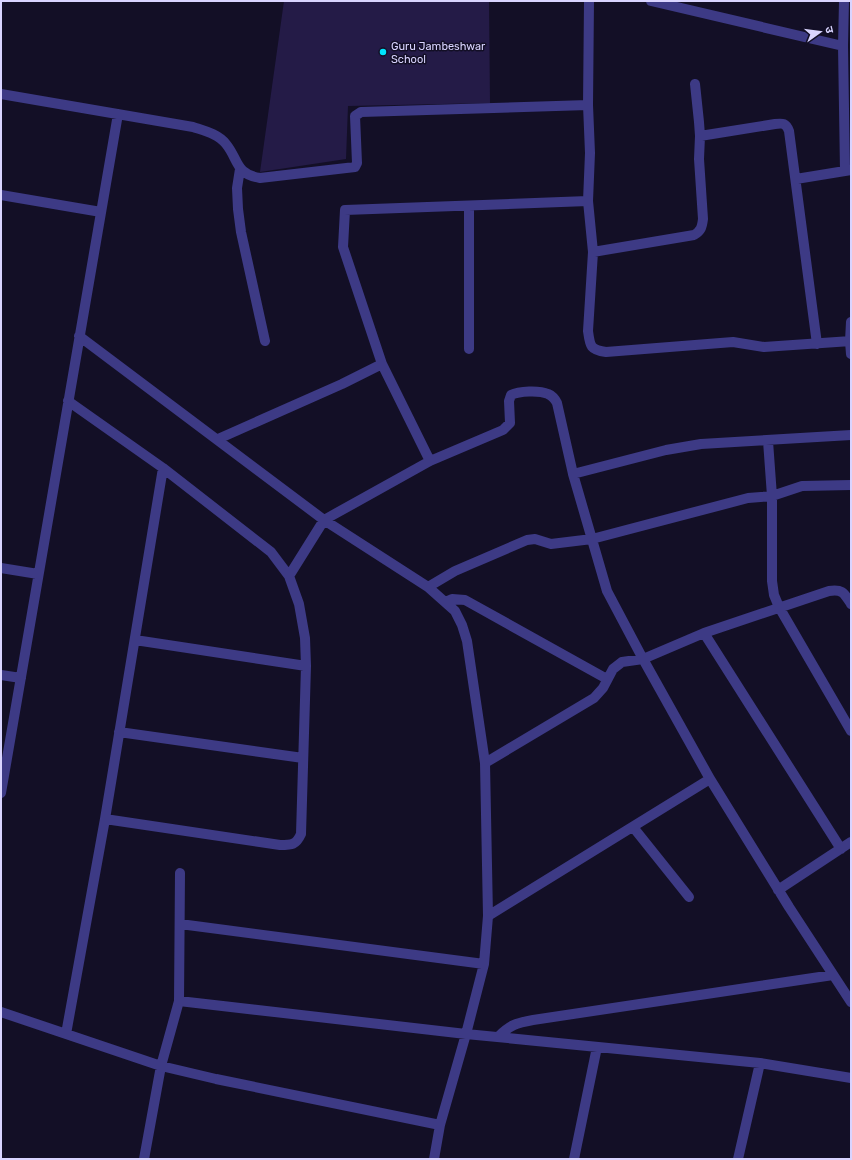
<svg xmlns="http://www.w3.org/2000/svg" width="852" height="1160" font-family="Rubik,'Noto Sans Devanagari',sans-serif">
	<rect width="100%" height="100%" fill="#130f26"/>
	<path fill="#241b47" d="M284,1H489L490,103L348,106L346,159L260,172Z"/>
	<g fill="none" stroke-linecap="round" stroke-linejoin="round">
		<path stroke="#3d3a85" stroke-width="10" d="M589,1L588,105L590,153L588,201L593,252L588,331C590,346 590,350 606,352L733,342L764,347L851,341
			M651,1L843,46
			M844,1L843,46L845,171
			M1,94L193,127C205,131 218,134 226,144C239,160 235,174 260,178L355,167L357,163L355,116L361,112L588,105
			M700,136L775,124C783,123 786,123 789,131L817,344
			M240,169L237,188L238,209L241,232L265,341
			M796,179L851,170
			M1,195L101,212
			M593,252L694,235C701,231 702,227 703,219L699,159L700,136L699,122L695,84
			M851,322L850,341L851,354
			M79,336L324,520L428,587L455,611L462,625L467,641L485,763L488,916L484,964L466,1034L440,1125L434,1159
			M469,349V206
			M68,401L163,468L271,552L289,576L299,604L305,638L306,666L301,834C296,845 292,845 280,845L105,819
			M218,439L342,384L382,364
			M768,441L772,496V581L774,595L779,607L851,731
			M430,461L382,364L343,247L345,210L588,201
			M573,474L666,450L701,444L851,435
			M1,568L38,574
			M289,576L324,520L430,461L503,430L510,423L509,401L511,395C519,391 539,390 548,394C553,396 555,399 557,403L573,474L607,591L643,659L710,779L789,907L851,1002
			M428,587L455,571L527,540L535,539L551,544L592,539L748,498L772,496L802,486L851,485
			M445,602L452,599L465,600L607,679
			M704,633L841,849
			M135,640L306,666
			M1,675L21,678
			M119,732L303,758
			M485,763L594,698L603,688L613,669L622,662L643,659L704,633L829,591C843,589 844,593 851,604
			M1,793L118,114
			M633,827L689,897
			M778,890L851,842
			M488,916L710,779
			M180,924L484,964
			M179,1001L466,1034L760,1063L851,1078
			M1,1012L161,1066L216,1079L440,1125
			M66,1034L105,819L163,468
			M498,1037C510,1025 516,1023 533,1020L833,975
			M144,1159L161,1066L179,1001L180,873
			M574,1159L597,1047
			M738,1159L760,1063"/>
	</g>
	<circle fill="#00e5ff" stroke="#130f26" stroke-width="1.5" cx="383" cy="52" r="4"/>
	<g text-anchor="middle" stroke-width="3" stroke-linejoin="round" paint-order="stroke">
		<g font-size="11" fill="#d9d4ff" stroke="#130f26" text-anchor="start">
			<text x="391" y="50">Guru Jambeshwar<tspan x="391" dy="13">School</tspan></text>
		</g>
	</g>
	<rect width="852" height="1160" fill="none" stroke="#d9d4ff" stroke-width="4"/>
	<g transform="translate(820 32) rotate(76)" stroke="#130f26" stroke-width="3" paint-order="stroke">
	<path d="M0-3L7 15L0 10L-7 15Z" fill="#d9d4ff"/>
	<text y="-6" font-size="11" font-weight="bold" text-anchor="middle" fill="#d9d4ff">उ</text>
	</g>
</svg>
